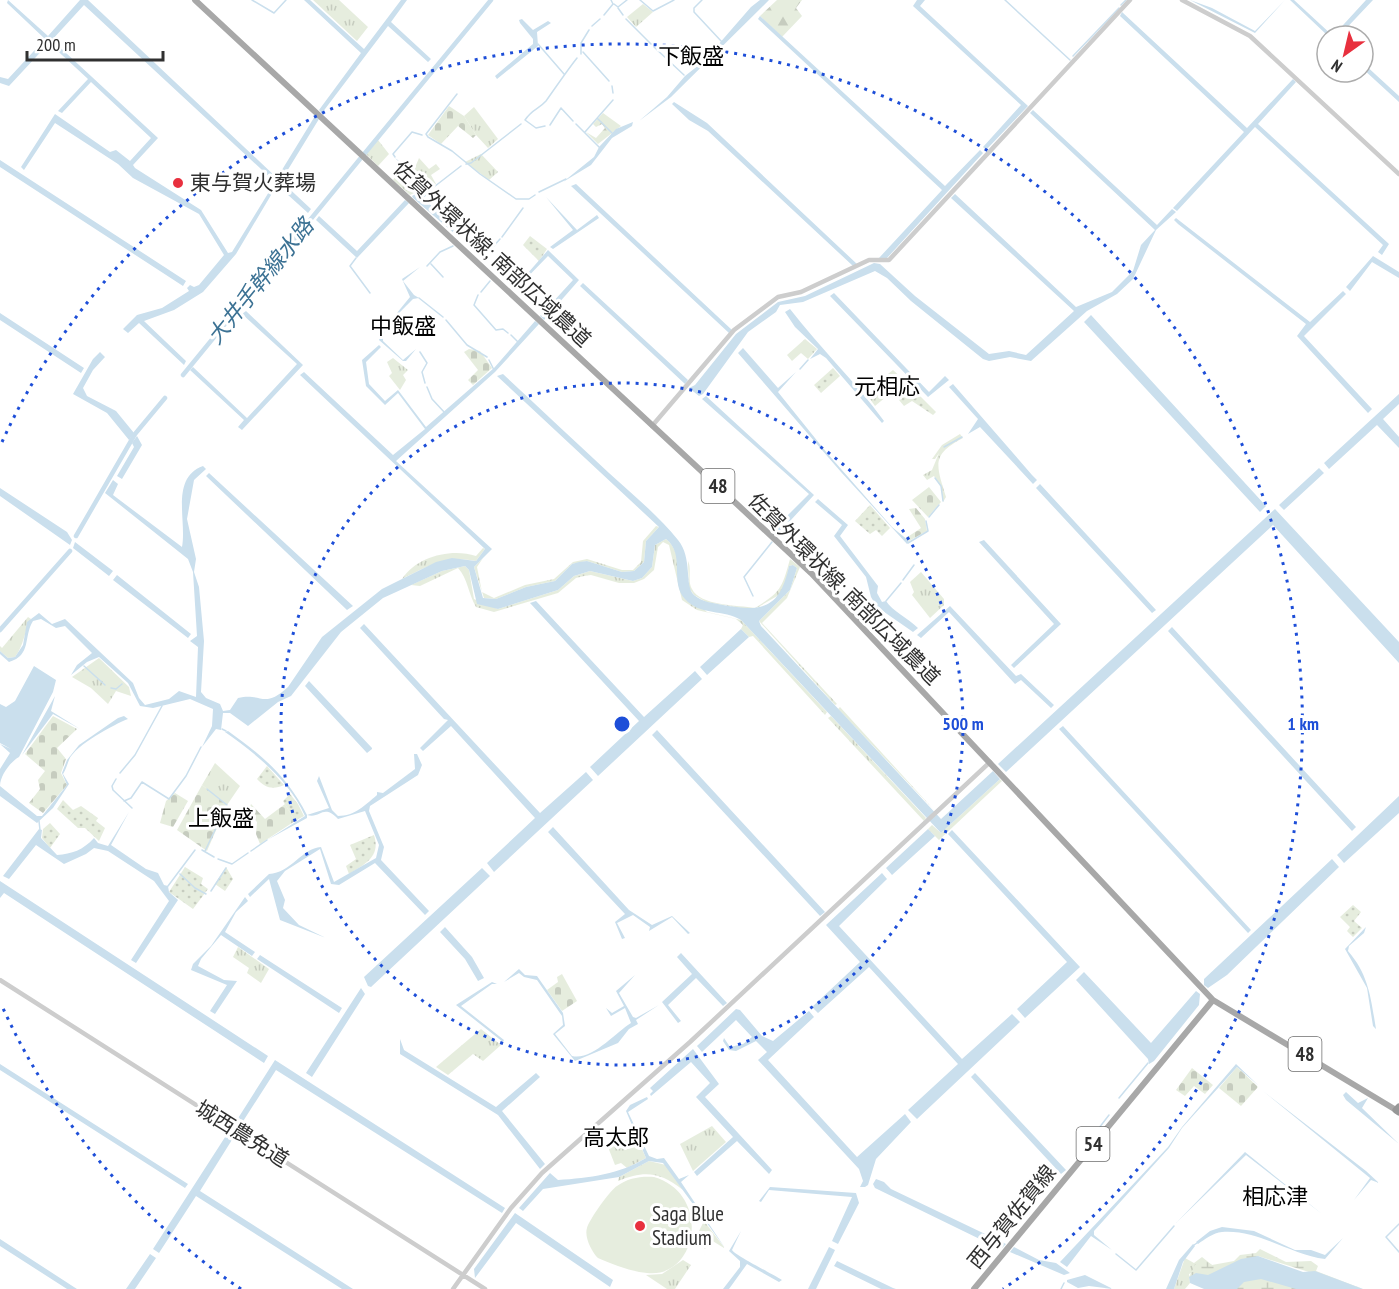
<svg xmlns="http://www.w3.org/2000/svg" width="1399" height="1289" font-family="'PT Sans Narrow','Noto Sans JP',sans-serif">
	<defs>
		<pattern id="grass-tufts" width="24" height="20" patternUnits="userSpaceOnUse" patternTransform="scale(1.5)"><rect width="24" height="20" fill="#e6edde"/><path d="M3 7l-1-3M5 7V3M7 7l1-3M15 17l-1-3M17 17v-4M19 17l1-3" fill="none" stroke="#c6ccbf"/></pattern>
		<pattern id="forest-firs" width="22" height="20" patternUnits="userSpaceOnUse" patternTransform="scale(1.5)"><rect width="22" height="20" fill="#e6edde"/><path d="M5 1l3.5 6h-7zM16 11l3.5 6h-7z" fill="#c6ccbf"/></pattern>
		<pattern id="wetland-marsh" width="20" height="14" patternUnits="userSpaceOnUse" patternTransform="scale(1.5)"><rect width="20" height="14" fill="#e6edde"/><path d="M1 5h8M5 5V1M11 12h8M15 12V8" fill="none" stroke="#c6ccbf"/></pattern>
		<pattern id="cemetery-stones" width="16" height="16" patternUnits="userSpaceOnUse" patternTransform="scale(1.5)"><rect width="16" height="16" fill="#e6edde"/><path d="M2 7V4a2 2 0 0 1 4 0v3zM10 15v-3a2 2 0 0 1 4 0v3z" fill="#c6ccbf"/></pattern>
		<pattern id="garden-dots" width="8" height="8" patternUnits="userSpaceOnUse" patternTransform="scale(1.5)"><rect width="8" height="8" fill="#e6edde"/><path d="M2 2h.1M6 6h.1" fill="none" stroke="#c6ccbf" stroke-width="1.8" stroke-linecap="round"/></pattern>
	</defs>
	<rect width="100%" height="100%" fill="#fff"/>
	<path fill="url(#grass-tufts)" d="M313,0H339L368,27L357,41Z
		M643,4L653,12L636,27L627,17Z
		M474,107L498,139L488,148L476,135L464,116Z
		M378,140L389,154L378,166L366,154Z
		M481,154L498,172L489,180L465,162Z
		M419,158L429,169L436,164L440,169L431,175L436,184L430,188L414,170Z
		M402,167L418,181L422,189L410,195L393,180Z
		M805,339L817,349L808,359L801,353L792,361L787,355Z
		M393,358L408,370L403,375L406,380L400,390L389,376L392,373L387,362Z
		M893,370L905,381L875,406L865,392Z
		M960,434L963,438C931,455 936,464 946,497L943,502L941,487L934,476L927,480L923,475L932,470L939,453L935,459H932L942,445Z
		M656,526L659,527L646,541L644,562L634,571L622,572L587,561L572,564L555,581L526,587L496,599L484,598L474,567L483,558L477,567L482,592L494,598L525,585L554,579L573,562L587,559L622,570H633L641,562L643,541Z
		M666,539C681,551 678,570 680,588L707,612L741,620L827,712L825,715L753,636L749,637L741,629L743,625L736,619L697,610L682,600L669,545L663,542L658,547L654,570L644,579L634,583H619L591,575L584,576L576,578L558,593L494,612L476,607C468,593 468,579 458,568L420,586L411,585L442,571L465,566L469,570L474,599L498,609L558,590L574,576L590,571L633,581L642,578L652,567L655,545Z
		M483,548L485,549L476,561C444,556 431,565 402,579C417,556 452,548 476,556Z
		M790,559L800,567L787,598L762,623L837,704L835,705L759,621L790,590L797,568L793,565L789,566L785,587L779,595L753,610L706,602L694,595L689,588L688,561C692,569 687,581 692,589C700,606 738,605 755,608C781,592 782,588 790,559Z
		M921,572L944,599V605L930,618L912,595L914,592L910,582Z
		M28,617L31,619C24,632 24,645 15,657L8,658L0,651V646L2,648Z
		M99,658L129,687L131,696L116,691L108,704L91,688L72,677Z
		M840,707L935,811L838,709Z
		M831,716L926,818L924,821L828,718Z
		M215,763L240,786L227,805L202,785Z
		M1000,779L1002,781L939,840L928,829L932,825L941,833Z
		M238,947L269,969L261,983L247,973L249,968L233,957Z
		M481,1029L501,1045L483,1061L473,1054L448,1075L436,1067Z
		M712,1126L726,1142L693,1171L680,1144Z
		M636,1136L646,1158L627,1168L621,1163L615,1165L608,1147Z
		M649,1161L666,1165L683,1190C660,1172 645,1170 618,1181L619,1177Z
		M704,1221L724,1247V1248L711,1240L705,1249L695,1239Z
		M1202,1257L1212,1265L1189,1274L1190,1283L1185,1289H1174L1185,1258L1194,1263Z
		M683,1260L691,1265L675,1289H667L646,1275L662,1274Z"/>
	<path fill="url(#forest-firs)" d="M777,0H802L796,8L802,16L782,37L760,16Z
		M603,113L621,126L598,144L586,132L596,138L605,128L602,124L596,127L593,124Z"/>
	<path fill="url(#wetland-marsh)" d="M1260,1249L1286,1262L1311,1261L1318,1266L1316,1271L1363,1289L1258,1256L1213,1279L1189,1277L1195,1265L1202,1259L1212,1265L1234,1261L1240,1255L1256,1253Z
		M1253,1274L1310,1289H1225Z"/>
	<path fill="url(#cemetery-stones)" d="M449,106L464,116L476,135L473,138L458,126L441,144L428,135Z
		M469,349L480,351L492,368L473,385L468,380L478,370L464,352Z
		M929,487L941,502L928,517L912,500Z
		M916,508L925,519L927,531L909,541L906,538L921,528L909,509Z
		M53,716L77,729L57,748L66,759L61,773L67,785L43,813L29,803L40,789L38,780L45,771L25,754Z
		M202,785L227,805L207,851L177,830Z
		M175,793L188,801L173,827L160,823L166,801Z
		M251,804L265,819L285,804L295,821L260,844L256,834L257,822L248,812Z
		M562,974L577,1001L562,1011L547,990L558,982L557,977Z
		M1237,1067L1258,1087L1241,1106L1219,1088Z
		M1192,1068L1213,1085L1205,1094L1194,1086L1185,1096L1176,1090Z"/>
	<path fill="url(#garden-dots)" d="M530,236L547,249L539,261L523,245Z
		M833,368L840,376L821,393L814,385Z
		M912,388L936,412L933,415L912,401L904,406L899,400Z
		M870,505L890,528L882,536L876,530L870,534L855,521Z
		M267,766L284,785C273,790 265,788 257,779Z
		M290,794L298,804L304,816L295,821L283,801Z
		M63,800L73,810L81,806L98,818L96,821L105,828L99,841L85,828H78L57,809Z
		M50,823L60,834L50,848L42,838L43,829Z
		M374,835C381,857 365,864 349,874L346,866L356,859L350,845Z
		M185,867L203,878L201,884L208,889L193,909L169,892Z
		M226,867L233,879L225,891L215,884Z
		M1353,905L1361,912L1354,921L1362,928L1353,937L1347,931L1350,927L1340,917Z"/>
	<path fill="#e6edde" d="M654,1177C712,1194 698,1279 647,1273C632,1272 612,1264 598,1258C592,1252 584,1237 587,1228C589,1220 610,1190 617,1186C628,1178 641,1176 654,1177Z"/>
	<path fill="#cadfed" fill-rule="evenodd" d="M8,0L48,36L80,0H88L277,178L315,116L319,119L281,181L311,209L308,213L277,185L236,254L203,292L174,310L144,321L186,361L184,365L139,323L128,333L123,329L137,315L162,308L189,291L187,288L190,285L194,287L199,285L224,255L199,214L133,178L118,164L55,123L24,170L21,167L55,114L110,152L116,150L130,161L151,138L91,82L62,113L58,111L88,79L49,43L9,86L0,83V77L8,79L45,39L7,3ZM84,5L275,182L232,252L228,253L201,210L135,168L133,165L158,138L52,40Z
		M304,0H310L364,49L401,0H407L391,22L431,59L428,62L388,26L322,113L319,110L361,53Z
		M760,0H769L671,97L639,121L667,97L685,76L704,61L751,7Z
		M917,0H925L920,6L1028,106L986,150L983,147L1021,105L913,6Z
		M1190,0L1212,8L1255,31L1285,0L1255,33Z
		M1290,0H1294L1333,36L1366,0H1373L1339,36H1328Z
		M1122,12L1247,128L1293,79L1296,82L1258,124L1389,244L1382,255L1378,252L1383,245L1255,127L1177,211L1173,208L1244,132L1120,16Z
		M760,16L945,186L980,150L983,153L887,258H879L942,190L758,19Z
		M522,19L533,30L548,21L551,23L537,32L538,46L497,79L495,76L533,44V39L520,23L519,20Z
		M1363,63L1399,96V102L1363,69Z
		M674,102L707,123L857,264L853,266L708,131L689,120L672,104Z
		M1033,110L1157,225L1172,209L1176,212L1156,230L1133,279L1117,294L1087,311L1031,361L1010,357L989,361L983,359L911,301L887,278L875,271L803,302L780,305L776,312L748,332L703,394L699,396L689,388L695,385L736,334L778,302L805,296L874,263L880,264L915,296L989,354L1009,351L1026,355L1074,311L951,198L955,194L1076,307L1112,292L1133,271L1141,245L1155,230L1030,113Z
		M633,122L632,126L612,138L591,165L563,182L594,157L599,147L616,129Z
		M395,158L416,173L430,190L424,198L458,234H455L413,198L412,196L423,190V187Z
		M0,160L186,281L183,286L0,167Z
		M576,184L732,330L729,333L571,186Z
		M546,197L577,230L597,215L599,218L553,249L550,247L573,230Z
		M405,200L409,203L357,258L316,220L319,216L357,251Z
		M1176,218L1310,322L1343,291L1346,294L1304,336L1372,409L1368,413L1297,336L1306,324L1178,224L1174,220Z
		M548,250L579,280L544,320L540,316L573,280L548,256L515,290L497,274L514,289Z
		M1373,256L1399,272V278L1372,262L1350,291L1346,287Z
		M420,267L403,281L414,295L419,298L413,299C403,310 383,325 383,341L403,360L416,349L406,361H403L379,340L383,330L410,297L402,279Z
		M583,283L688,380L685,384L580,286Z
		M834,293L929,392L945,376L949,380L928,397L830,296Z
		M790,309C820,348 855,381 884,421L882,423L826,358L820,354L810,359L818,349L795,327L785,312Z
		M246,311L303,365L242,430L238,427L244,420L190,370L193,367L247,418L297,364L242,314Z
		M0,313L84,368L81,373L0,320Z
		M1091,315L1266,506L1260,512L1084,322Z
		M535,321L539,324L495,372L396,461L492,549L474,567L483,598L496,599L526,587L555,581L572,564L579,562L587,561L622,572L634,571L644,562L646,541L659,527L497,376L503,374C538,407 574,440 609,473C633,495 658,515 678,540C693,558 684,586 694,595C702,602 713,603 723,605C762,612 780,609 789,566L793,565L797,568L790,590L759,621L761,626L941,819L993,771L1000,779L941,833L741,620C724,609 700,616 685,599C669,582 686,555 666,539L655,545L652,567L642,578L633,581L590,571L574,576L558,590L498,609L477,604L469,570L465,566L442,571L383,598L341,632L291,696L278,702L248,726L230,713H223L221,730L216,729L202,747L212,726L213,709L190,699L153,708L140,706L128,683L99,657L87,662L71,675L77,665L92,653L65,626L56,628L41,619L33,621C23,637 32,655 9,662L0,654V651L8,658L15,657L23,645L27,622L39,613L52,624L65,619L133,683L139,698L145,705L169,699L179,691L196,697L198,647L190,641L197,636L193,572L188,559L105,493L113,480L118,484L113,495L182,547C187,521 170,478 203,466L206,469L194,480L187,519L196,559L194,572L199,587L204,641L201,692L206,698L220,704L223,711L230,710L238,698C262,692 263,710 288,687L322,637L382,589L436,562L452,558L476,561L485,549L300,375L304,372L393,455L425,429L398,393L385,405L366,386L362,360L379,345L381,347L366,362L369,384L385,401L398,390L426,427L494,368Z
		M743,348L778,388L796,372L778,392L827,453L892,527L909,541L907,544L841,472L738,353Z
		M100,352L105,357L93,370L83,388L87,396L116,411L134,433L129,440L107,413L73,394L93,359Z
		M953,384L1032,475L1037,480L1033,484L980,427L968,434L978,419L949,387Z
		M1399,394V404L1383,419L1399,437V448L1377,425L1329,469L1324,463Z
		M706,396L814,495L779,533L775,532L779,524L809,494L702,399Z
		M137,436L142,445L122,479L117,476L134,447L132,443Z
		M1319,468L1324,473L1284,510L1279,505Z
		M209,473L353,606L347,610L206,476Z
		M1040,484L1156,610L1152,613L1036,488Z
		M0,488L67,532L72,540L70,545L0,496Z
		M818,499L848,525L840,536L878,586L877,593L882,602L886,601C892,611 908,618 918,628L913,632L877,607L871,597L866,577L834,536L842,525L815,502Z
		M1275,509L1399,642V663L1273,525L1006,772L998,764Z
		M984,540L1061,624L1014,668L1011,665L1054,624L979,542Z
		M75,542L113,571L109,576L73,548Z
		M117,575L191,634L188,638L113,580Z
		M536,601L644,717L695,671L702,679L598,776L590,767L639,721L530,603Z
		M950,606L1016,676L1021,674L1054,705L1051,708L1021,680L1015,684L949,612L921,638L917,635Z
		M364,624L540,813L586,772L593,780L494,872L487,863L535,818L451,726L423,751L420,748L448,720L444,719L360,628Z
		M1172,627L1356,827L1352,831L1168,631Z
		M741,629L749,637L707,675L700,667Z
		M34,666L56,680L53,692L19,757C10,762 0,776 0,786L37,816H42L67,785L62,773L67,760L79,745L118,718L124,716L128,719C115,724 75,745 69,760C67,765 66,769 63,774L69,784L53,808L37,823L0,796V769L10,753L0,744L11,749L0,743V704L6,707L15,701Z
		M309,681L372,748V749L367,753L305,686Z
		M55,696L51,711L80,729L53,714L22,755Z
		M1063,726L1251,930L1248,933L1059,729Z
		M657,730L825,912L820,916L652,735Z
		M228,731C263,756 287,776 307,815L329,808L317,781L319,776L332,810L338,816C355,816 365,805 377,795V792L383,793L415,769L414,754H417L422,765L418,775L370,806L369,811L384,847L381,860L429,911L425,915L375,863L339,885L331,884L320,849L285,871L277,881L285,900L283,908L299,925L326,938L280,920L269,879L250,897L248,894L269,874C291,873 302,848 321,847L334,882L376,858L379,845L365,811L338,819C323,803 321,819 307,815V818L267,840L305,816C289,780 256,754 225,732Z
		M1399,796V813L1344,863L1337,855Z
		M129,812L111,845L146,869L158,873L164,885L168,886L169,892L178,900L136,963L131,960L169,901L154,881L108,851L94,848L86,854L64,864L36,845L9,879L3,876L39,829L42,830L41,838L57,855C72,854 83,850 94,838L98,843L108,846Z
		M553,827L629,910L652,925L672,916L690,933L688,934L672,917L649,931L650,927L633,915L617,923L625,938L622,939L615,922L625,914L548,832Z
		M928,829L935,836L892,875L886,868Z
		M952,830L1080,967L1025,1018L1017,1009L1067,962L948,834Z
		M1332,859L1339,867L1227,975L1208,988L1204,985V979Z
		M482,868L490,876L371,987L368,986L364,977Z
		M882,873L887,879L839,926L962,1059L1012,1014L1020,1022L917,1119L908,1110L958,1064L869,967L818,1013L812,1007L860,962L826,925Z
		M0,881L268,1056L264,1063L4,893L0,898Z
		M245,897L248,901L236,912L225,932L255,952L252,956L221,935L201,959L198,966L224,980L237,981L215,1014L210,1011L227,985L191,970L193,964L211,946Z
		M445,927L472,957L484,978L478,981L465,959L440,932Z
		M1366,927L1364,933L1349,946L1348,951C1369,975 1371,999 1376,1029L1373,1026L1367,988L1345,949Z
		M681,953L727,1003L723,1006L696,978L668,1005L681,1021L678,1023L662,1002L692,974L677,957Z
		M260,955L342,1008L339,1013L257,959Z
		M519,969L525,975L537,976L563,1013L565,1026L555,1034L572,1056C592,1061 616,1032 631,1023L625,1008L611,1016L606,1008L612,1013L624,1006L616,991L635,975L619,993L633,1017L636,1018L659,1005L636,1020L638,1024L629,1029L618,1043L575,1061L553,1034L563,1025L562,1016L537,980L524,977L519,973L504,982Z
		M1084,972L1151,1043L1196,991L1200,994L1199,1005L1154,1061L1149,1064L1148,1059L1076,980Z
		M492,982L497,984H492L461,1006L504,1040L503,1042L456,1005Z
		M361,988L365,994L312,1077L306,1073Z
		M736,1009L740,1010L762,1036L773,1041L809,1011L814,1017L768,1060L857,1157L905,1114L911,1122L876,1159L868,1185L865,1187H860L863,1181L859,1169L758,1060L767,1052L756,1041L736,1051L729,1050L723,1041L724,1038L730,1047L743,1044L752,1037L736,1020L702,1052L697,1046Z
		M400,1039L404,1050L496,1107L536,1073L540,1077L502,1111L545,1164L540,1169L498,1115L400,1054Z
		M693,1049L719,1084L705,1097L772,1170L769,1174L737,1141L697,1176L694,1172L733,1137L696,1097L710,1083L691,1062L651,1096L650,1094L653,1091L650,1088Z
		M275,1060L306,1080L505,1208L502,1213L276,1070L240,1126L235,1123Z
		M0,1064L188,1184L185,1188L0,1070Z
		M1236,1064L1259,1086L1237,1067L1182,1128L1169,1148L1094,1231V1235L1112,1250L1091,1236L1067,1267L1060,1262L1168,1147L1182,1127Z
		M975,1073L1066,1170L1061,1174L971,1077Z
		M1263,1091L1366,1171L1379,1183L1371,1180L1354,1200L1370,1178Z
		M1346,1092L1358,1103L1368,1098L1362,1108L1399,1144L1346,1100L1343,1095Z
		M647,1097L648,1099L628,1112L649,1156L657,1159L664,1158L679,1179L689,1175L681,1182L725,1248L663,1163L649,1161L619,1177L543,1189L523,1211L519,1208L550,1173L558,1180C589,1178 620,1174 646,1158L626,1111L630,1105Z
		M229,1131L235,1135L200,1191L353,1289H342L196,1196L159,1253L153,1249Z
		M1245,1152L1322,1214L1246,1155L1176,1223Z
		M876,1179L884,1182L891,1189L1006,1244L1002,1248L994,1246L875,1188L873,1184Z
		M770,1187L856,1193L859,1203L838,1244L832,1241L852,1197L769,1190L761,1202L759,1201Z
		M515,1213L613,1280L610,1287L516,1223L475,1278L474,1269Z
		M1222,1227L1254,1231L1295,1250H1311L1325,1255L1343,1238L1325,1259C1291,1255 1258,1229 1222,1232C1213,1233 1205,1239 1198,1244L1196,1242L1210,1231Z
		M741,1231L732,1250C736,1256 771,1273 782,1280L779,1282L747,1264L729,1289H723L740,1267V1261L729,1251Z
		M0,1239L77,1289H67L0,1246Z
		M1193,1244L1195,1246L1183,1262L1174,1289H1166L1179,1260Z
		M829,1247L835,1250L816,1289H808Z
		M1014,1247L1039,1260L1056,1263L1070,1273L1064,1275L1010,1252Z
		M150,1254L156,1258L135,1289H126Z
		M1258,1256L1303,1272L1315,1271L1363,1289H1296L1261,1279L1244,1282L1237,1289H1204L1190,1283L1189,1277L1196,1273L1208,1275L1241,1259Z
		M837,1261L893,1288L896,1289H881L834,1266Z
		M1085,1275L1113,1289L1089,1286L1078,1288L1067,1282V1280Z"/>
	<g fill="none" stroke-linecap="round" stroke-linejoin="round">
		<path stroke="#cadfed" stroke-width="1.5" d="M252,0L274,13L286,0
			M640,0L653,11L674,0
			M702,0L694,8V12L722,42
			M1005,0L1070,60
			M614,4L618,7L627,0
			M1121,5L1126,0
			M618,8L623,15
			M604,15L613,4L611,0
			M626,19L651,44
			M592,26L600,19
			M538,44L564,74
			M654,47L684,75
			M583,52L609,81
			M581,54V43L589,30
			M1073,56L1119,8
			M612,86L613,93
			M457,94L426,134L428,137L452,151L480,174L516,199H529L535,195
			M598,119L612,133
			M576,124L599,147
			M550,125L561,108L573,121
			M545,126L536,128L525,120C532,109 539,109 546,101C556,87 566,72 577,58
			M585,132L613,100
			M395,157L393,154L412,132L422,135
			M466,164L471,163L521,124
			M430,190L461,166
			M539,192L566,179
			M502,237L523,208
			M356,258L350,266L370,293
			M483,258L500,239
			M431,264L443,277
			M427,266L440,252L453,246
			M481,292L490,281
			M478,295L474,305L496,330L503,329L508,333
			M419,298L443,317
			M446,320L467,345L487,357
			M511,335L519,343
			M420,352L427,363L422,372L425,383
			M489,360L494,370
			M800,369L808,360
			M427,387L432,399L445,413
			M944,447L962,437
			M935,478L941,486L943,501
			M929,517L939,505
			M908,543L928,531L926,521
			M903,580L914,565
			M753,596L744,577L772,542
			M886,601L901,583
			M84,666L105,685
			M111,688L116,689L122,684
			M222,729L226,731
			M120,773L135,755L162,706
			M116,779L112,786L113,790L132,808
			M124,801L131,798L142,782L169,799L186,776L201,747
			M39,821L40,830
			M202,850L214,857
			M205,851L227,805L207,789
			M251,851L267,840
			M218,859L232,864L248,853
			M180,874L195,888L206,894
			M168,886L195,850
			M211,891L226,868
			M1119,1098L1148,1063
			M1099,1128L1109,1115
			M1399,1224L1386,1237L1399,1252
			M1194,1245L1197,1243
			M1116,1254L1136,1270L1174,1226
			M1061,1289L1064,1283"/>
		<path stroke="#cadfed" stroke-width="4.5" d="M365,153L491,0
			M183,375L360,159
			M76,536L135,434L165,398
			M0,630L70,551"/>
		<path stroke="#cdcdcd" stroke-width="4.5" d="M1182,0L1250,36L1399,174
			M652,426L734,330L778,297L801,292L869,260H889L1130,0
			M0,980L485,1289
			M453,1289L511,1208L542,1173L690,1042L990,762"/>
		<path stroke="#a8a8a8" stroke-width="6" d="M195,0L811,573L1213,1000L1396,1110
			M974,1289L1213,1000"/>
		<path stroke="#979797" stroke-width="7" d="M1399,1107L1396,1110L1399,1112"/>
	</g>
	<g fill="none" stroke="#1d4ed8" stroke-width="3" stroke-dasharray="3 6">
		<circle cx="622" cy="724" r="341"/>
		<path d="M241 1289A681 681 0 0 1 2 1006M2 442A681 681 0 1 1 1003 1289"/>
	</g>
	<g fill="#e8303e" stroke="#fff" stroke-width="2">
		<circle cx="178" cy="183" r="6"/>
		<circle cx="640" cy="1226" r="6"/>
	</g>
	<g text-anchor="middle" stroke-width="6" stroke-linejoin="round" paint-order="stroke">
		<g fill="#fff" stroke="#6e6e6e" stroke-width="1.5">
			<rect x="701.5" y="469" width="33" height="34" rx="4.5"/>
			<rect x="1288.5" y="1037" width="33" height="34" rx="4.5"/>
			<rect x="1076.5" y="1127" width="33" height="34" rx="4.5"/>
		</g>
		<g font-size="20" font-weight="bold" fill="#303030">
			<text x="718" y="493">48</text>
			<text x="1305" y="1061">48</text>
			<text x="1093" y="1151">54</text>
		</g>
		<g font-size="21" fill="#303030" stroke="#fff" text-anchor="start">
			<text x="190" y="190">東与賀火葬場</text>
			<text x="652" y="1221">Saga Blue<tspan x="652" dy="24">Stadium</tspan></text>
		</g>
		<g font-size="21" fill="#303030" stroke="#fff">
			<text transform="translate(492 254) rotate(43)" y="7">佐賀外環状線; 南部広域農道</text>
			<text transform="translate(844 589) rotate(45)" y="7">佐賀外環状線; 南部広域農道</text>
			<text transform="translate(242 1134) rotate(32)" y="7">城西農免道</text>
			<text transform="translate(1012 1217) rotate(-51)" y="7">西与賀佐賀線</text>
		</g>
		<g font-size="22" fill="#000" stroke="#fff">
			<text x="691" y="64">下飯盛</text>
			<text x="403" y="334">中飯盛</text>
			<text x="887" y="394">元相応</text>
			<text x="221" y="826">上飯盛</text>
			<text x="616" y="1145">高太郎</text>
			<text x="1275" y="1204">相応津</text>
		</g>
		<g font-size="22" font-style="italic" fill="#3c7294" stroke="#fff">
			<text transform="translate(260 281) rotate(-51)" y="8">大井手幹線水路</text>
		</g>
	</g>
	<circle cx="622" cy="724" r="9" fill="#1d4ed8" stroke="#fff" stroke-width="3"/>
	<g font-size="18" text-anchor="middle" font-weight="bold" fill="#1d4ed8" stroke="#fff" stroke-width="6" stroke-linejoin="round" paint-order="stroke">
		<text x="963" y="730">500 m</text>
		<text x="1303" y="730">1 km</text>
	</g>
	<g transform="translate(1345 54) rotate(214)"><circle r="28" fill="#ffffff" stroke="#acacac" stroke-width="1.5"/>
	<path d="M0-4.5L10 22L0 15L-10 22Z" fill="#e8303e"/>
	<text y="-9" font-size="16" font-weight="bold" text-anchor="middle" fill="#303030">N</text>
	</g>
	<path d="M27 51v9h136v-9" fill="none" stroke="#303030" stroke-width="3"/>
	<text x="36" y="51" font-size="18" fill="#303030" stroke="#ffffff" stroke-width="4.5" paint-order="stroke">200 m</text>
</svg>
